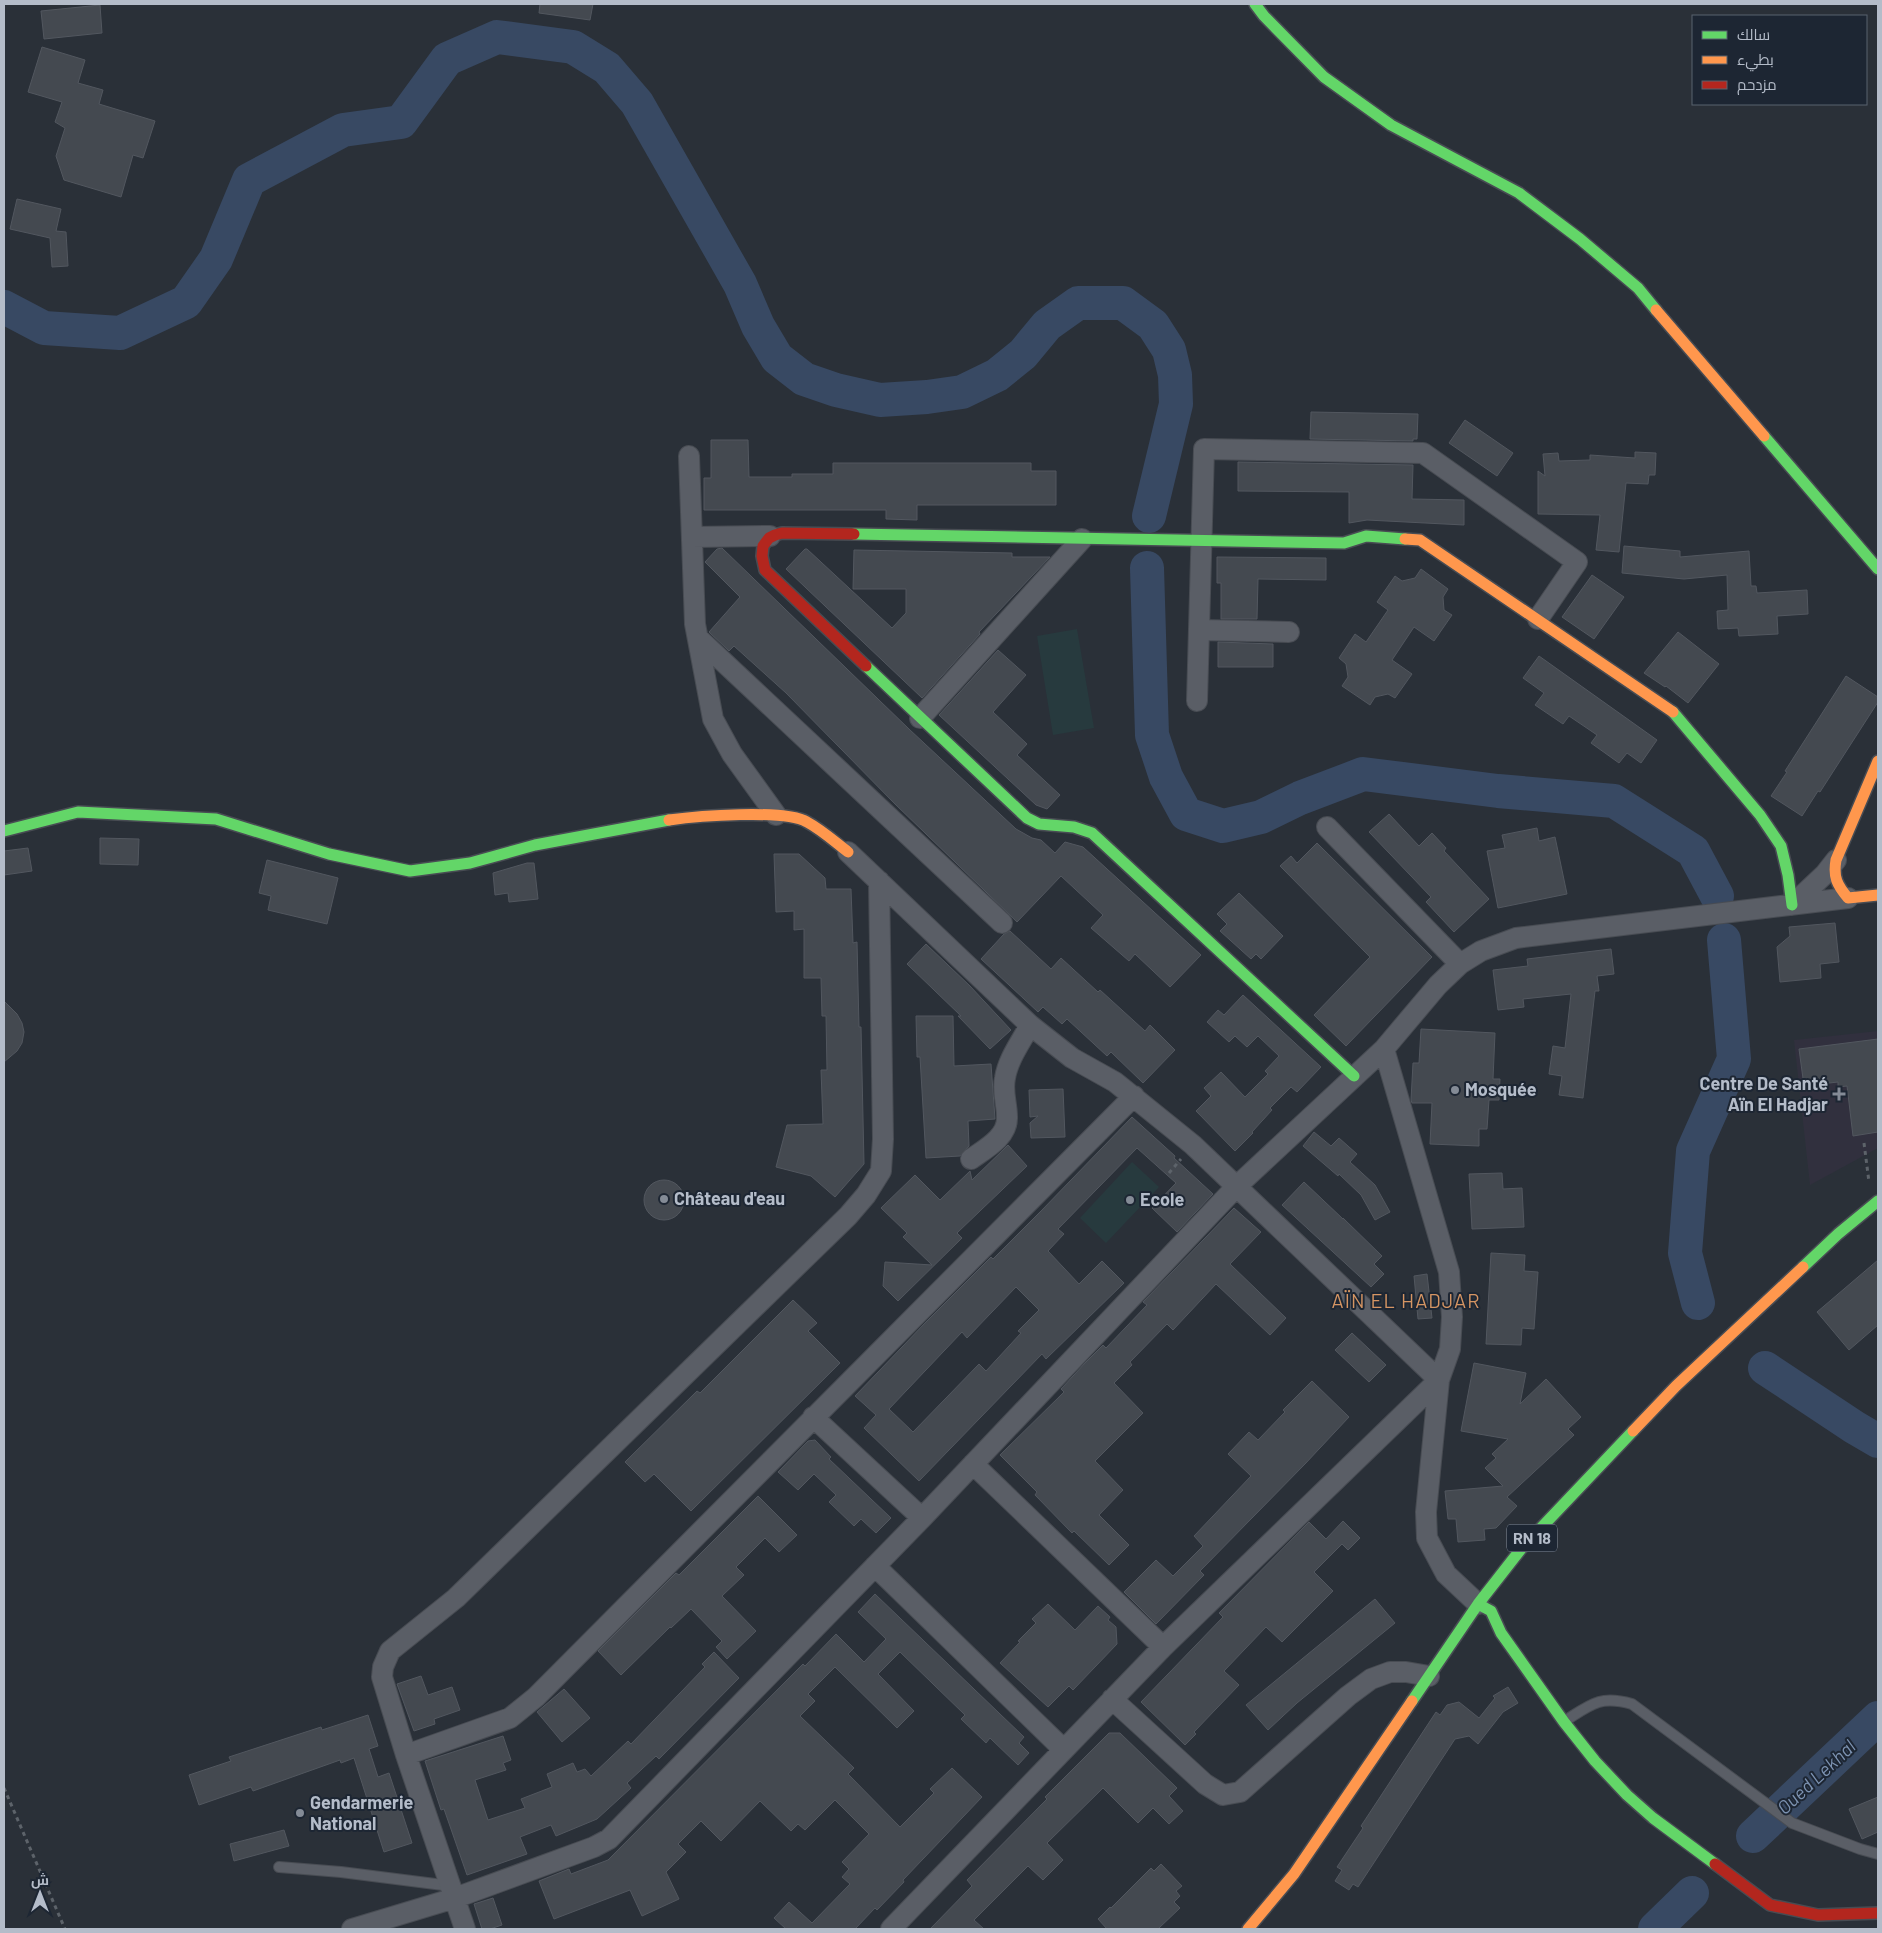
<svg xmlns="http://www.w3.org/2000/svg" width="1882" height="1933" font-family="Barlow,Cairo,sans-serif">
	<rect width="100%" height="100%" fill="#2a3038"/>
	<path fill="#31303e" d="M1878,1031V1148L1810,1185L1794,1040Z"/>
	<path fill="#273a3e" d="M1077,629L1094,728L1053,735L1037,636Z
		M1132,1162L1159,1187L1106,1243L1080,1218Z"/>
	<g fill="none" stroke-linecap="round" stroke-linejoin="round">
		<path stroke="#384963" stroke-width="34" d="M4,307L44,328L120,333L186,302L216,259L249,180L343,130L401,122L447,59L497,37L573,47L607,68L637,103L740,284L758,326L777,358L804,379L836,390L880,400L927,397L962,392L997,375L1023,354L1047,325L1078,303H1123L1153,325L1169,350L1175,375L1176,404L1149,516
			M1147,568L1152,735L1166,777L1186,814L1223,826L1261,817L1300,798L1363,774L1498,791L1614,801L1693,851L1717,896
			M1698,1303L1685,1253L1693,1151L1734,1059L1724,940
			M1765,1368L1854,1427L1878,1441
			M1753,1836L1878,1718
			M1655,1929L1692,1893"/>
	</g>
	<path fill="#444950" stroke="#52575f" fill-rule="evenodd" d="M540,4H593L590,20L539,13Z
		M100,5L102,33L44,39L41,11Z
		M42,47L85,60L78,83L103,90L99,104L155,121L143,158L133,155L121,197L64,180L56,156L65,128L55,122L62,102L28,92Z
		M17,199L61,209L56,231L66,232L68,266L52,267L50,238L10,229Z
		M1311,412L1418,414L1417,439H1413V441L1310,439Z
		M1465,420L1513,453L1497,476L1449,443Z
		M711,440H748L749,477H792V474H833V463H1031V471H1056V505H917V520L886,519V510H704V478H711Z
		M1635,452L1656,453L1655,475H1649L1648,484L1626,483L1619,552L1596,550L1600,515L1538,514V471L1545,476L1543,454L1558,453L1559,461L1590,460V455L1635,458Z
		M1238,462L1413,465L1412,499L1464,500V525L1367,520L1349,523V492L1238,491Z
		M1624,546L1680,551V557L1749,551L1751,586H1756L1757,593L1807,590L1808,614L1777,616L1778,634L1739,636L1738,628L1718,629L1717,611L1728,610L1727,575L1684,579L1622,573Z
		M722,548L909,729L1016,829L1032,838L1041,840L1055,853L1065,842L1083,847L1201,955L1170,987L1135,954L1129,961L1091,928L1103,915L1061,876L1017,922L895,804L786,693L734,646L729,651L709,632L740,597L705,562L717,549Z
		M805,549H807L892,628L906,613V589H853L854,550L1012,553V557H1050L979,632L980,634L922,698L786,569Z
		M1217,557L1326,558V580L1258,579L1257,619H1221V583H1217Z
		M1421,569L1448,589L1443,597L1444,610L1452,615L1434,641L1414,627L1392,660L1412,674L1395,698L1388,694L1375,697L1370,705L1342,686L1348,677L1346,664L1339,658L1355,634L1366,642L1388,610L1377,602L1395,576L1402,581L1415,578Z
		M1592,575L1624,597L1594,639L1562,617Z
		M1678,632L1719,664L1688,703L1666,686L1665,687L1644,673Z
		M1218,642L1273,644V667H1218Z
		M998,650L1026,675L993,712L1027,744L1017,755L1060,795L1047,809L1036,805L939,715Z
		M1539,656L1657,740L1641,763L1627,753L1619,763L1591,743L1597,735L1569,716L1563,724L1535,705L1544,693L1523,678Z
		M1846,676L1878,697V702L1820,792L1818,791L1802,816L1771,796L1787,772L1785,771Z
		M1389,814L1419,846L1432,833L1446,848L1444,851L1489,899L1454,932L1426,902L1431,897L1369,832Z
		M1537,828L1539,841L1555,837L1567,894L1498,908L1487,851L1505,848L1502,835Z
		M100,838L139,839L138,865L100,864Z
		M1317,843L1432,957L1346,1046L1314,1015L1370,957L1280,866L1291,856L1297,863Z
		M28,848L32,871L4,875V851Z
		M774,854H799L825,878L826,889H851L853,943L857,942L859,1027H861L864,1164L835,1197L811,1176L776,1167L787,1125L823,1124L821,1070H827L826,1016H822L821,978H804V929L794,930V911L776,912Z
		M267,860L338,878L327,924L268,910L271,896L259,893Z
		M527,863H534L538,899L509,902L508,893L495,895L493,873Z
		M1239,893L1283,936L1261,959L1256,954L1251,959L1220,931L1227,924L1217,914Z
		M1835,923L1839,962L1820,964L1821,978L1780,982L1777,947L1790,936L1789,927Z
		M1010,931L1051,969L1061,958L1098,992L1100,990L1145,1031L1150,1025L1175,1050L1143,1083L1111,1052L1107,1056L1067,1019L1062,1024L1043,1007L1038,1012L981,959L1004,934Z
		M926,944L970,986L1011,1030L990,1049L958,1016H961L907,964Z
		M1611,949L1614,974L1597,976L1599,991H1595L1583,1098L1559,1095L1562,1076L1549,1074L1553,1046L1565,1048L1571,994L1523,999L1524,1007L1498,1010L1493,970L1528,966L1527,959Z
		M1243,995L1321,1067L1297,1092L1291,1087L1270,1108L1272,1110L1252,1132L1253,1133L1235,1151L1196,1111L1211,1096L1204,1088L1221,1072L1245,1097L1268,1074L1265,1071L1279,1056L1258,1036L1247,1047L1235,1036L1229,1042L1207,1022L1218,1010L1224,1015Z
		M4,1001L17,1014L22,1023L24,1032L22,1043L17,1051L4,1062Z
		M916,1016H953L954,1066L991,1064L995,1119L968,1121L969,1146L960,1156L926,1158L920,1057H917Z
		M1421,1029L1495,1033L1493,1079H1500L1499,1100H1489L1487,1129H1479V1146L1430,1144L1432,1103H1412L1411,1100L1413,1063H1419Z
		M1878,1039V1132L1853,1136L1847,1086L1838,1087V1082L1804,1086L1799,1049Z
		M1063,1089L1065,1137L1031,1138L1030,1123L1038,1116L1030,1117L1029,1090Z
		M1132,1117L1175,1156L1174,1158L1213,1194L1177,1232L1152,1208L1176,1183L1137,1148L1058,1229L1064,1234L1048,1251L1079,1284L1102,1261L1124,1283L1046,1359L1042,1354L919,1481L864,1428L876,1415L855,1396L925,1323L991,1257L993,1259L1041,1211ZM1016,1287L1039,1310L1018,1331L1021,1333L986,1371L979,1364L913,1432L889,1409L962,1332L967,1338Z
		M1314,1132L1331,1146L1339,1138L1357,1154L1350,1162L1375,1185L1390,1212L1375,1220L1361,1195L1339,1174L1338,1176L1303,1146Z
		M1008,1145L1027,1166L957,1233L962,1238L898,1301L883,1286L885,1262L932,1265L903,1237L907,1233L881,1208L915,1175L940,1200L970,1171L972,1180Z
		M1502,1173L1503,1189L1522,1188L1524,1227L1472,1229L1469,1174Z
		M644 1200a20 20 0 1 1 40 0a20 20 0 1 1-40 0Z
		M1304,1182L1343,1219V1218L1382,1256L1374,1264L1384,1274L1371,1287L1282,1205Z
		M1234,1208L1261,1232L1230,1264L1286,1318L1270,1335L1216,1284L1173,1330L1167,1324L1130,1362L1132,1365L1114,1383L1143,1413L1095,1461L1123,1490L1099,1515L1129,1545L1109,1565L1074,1531L1072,1533L1035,1495L1037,1492L1000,1455L1064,1392L1061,1389L1085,1363L1103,1345L1106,1348L1147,1305L1143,1302Z
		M1491,1253L1525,1255L1524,1271L1538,1272L1534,1329L1522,1328L1521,1345L1486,1344Z
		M1878,1260V1325L1849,1350L1817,1312Z
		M1427,1274L1432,1318L1418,1319L1414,1276Z
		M793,1300L817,1323L808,1331L840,1363L691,1511L654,1474L645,1482L625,1462L697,1391L700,1393Z
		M1352,1333L1386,1365L1369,1382L1335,1350Z
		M1474,1363L1526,1373L1520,1404L1546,1379L1581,1417L1568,1429L1574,1435L1507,1497L1517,1506L1496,1528L1484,1529L1485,1540L1458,1542L1456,1519H1448L1445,1491L1503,1486L1485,1468L1496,1458L1492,1454L1508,1439L1461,1431Z
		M1312,1381L1349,1417L1305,1464L1200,1571L1204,1575L1156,1624L1124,1592L1156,1560L1173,1576L1203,1546L1194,1536L1251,1476L1228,1454L1249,1432L1258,1440L1285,1412L1283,1410Z
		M815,1440L831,1457L829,1459L891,1518L876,1533L861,1519L854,1526L829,1502L836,1495L814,1474L798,1490L778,1472L808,1441Z
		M758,1496L797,1535L779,1552L765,1538L736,1567L744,1575L722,1596L756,1631L727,1659L716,1647L722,1641L691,1609L671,1628L670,1627L621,1675L598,1651L676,1573L679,1575Z
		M1343,1521L1360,1538L1348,1550L1342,1544L1314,1572L1333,1591L1282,1642L1266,1627L1224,1671L1239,1685L1194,1732L1196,1734L1185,1745L1141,1702L1223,1617L1219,1613L1309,1522L1326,1539Z
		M875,1594L1024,1737L1019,1743L1029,1753L1018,1765L990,1738L986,1743L961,1719L965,1715L900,1652L878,1674L914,1711L897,1728L835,1667L808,1694L815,1701L800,1716L854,1768L848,1774L900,1827L934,1793L930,1789L952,1768L982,1797L903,1880L904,1882L877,1910L875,1908L855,1929H786L774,1918L789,1902L812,1923L850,1884L842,1877L849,1869L842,1862L869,1834L835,1800L805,1830L798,1824L791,1831L760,1801L721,1841L701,1821L678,1844L686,1852L666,1872L679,1899L642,1916L630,1890L554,1919L539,1881L569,1869L571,1874L608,1860L803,1664L805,1666L836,1634L864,1662L886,1639L858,1612Z
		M1375,1599L1395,1623L1297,1703L1268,1730L1246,1705Z
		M1048,1604L1075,1630L1098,1606L1110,1617L1108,1620L1116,1627L1117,1644L1073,1690L1069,1686L1048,1707L1000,1663L1020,1642L1018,1641L1036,1623L1032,1619Z
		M714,1652L739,1678L659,1759L656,1756L627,1783L631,1788L597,1819L556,1836L551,1825L520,1837L527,1854L467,1875L444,1809L441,1810L425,1761L503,1736L511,1760L503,1763L506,1770L475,1780L488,1820L525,1808L521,1799L552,1787L547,1774L573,1763L577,1772L585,1769L591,1776L628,1741L631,1744L705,1667L702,1664Z
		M421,1676L428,1695L452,1687L460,1710L434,1719L435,1724L414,1731L397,1684Z
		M1508,1687L1518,1703L1503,1712L1478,1744L1469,1736L1455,1739L1358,1887L1353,1884L1349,1890L1335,1881L1342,1870L1337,1867L1363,1828L1361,1826L1436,1712L1440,1715L1447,1705L1459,1702L1479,1718L1495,1698L1493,1696Z
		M564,1689L590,1718L562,1742L537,1712Z
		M368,1715L378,1746L369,1749L378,1777L389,1773L412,1843L384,1852L354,1758L341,1763L340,1760L253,1791L251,1787L199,1805L189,1775L231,1761L229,1757L321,1727L322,1730Z
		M1109,1733H1120L1177,1788L1169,1796L1183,1811L1169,1824L1153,1808L1138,1823L1103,1788L1047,1843L1063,1860L1043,1880L1028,1866L974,1920L984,1929H930L972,1886L967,1880L1047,1799L1045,1797Z
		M1878,1797V1832L1862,1839L1849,1809Z
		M284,1830L289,1846L234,1861L230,1844Z
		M1161,1864L1182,1886L1176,1891L1180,1896L1174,1902L1180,1908L1158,1929H1107L1098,1919L1110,1907L1111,1908L1151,1868L1154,1871Z
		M493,1898L502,1925L490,1929H482L474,1904Z"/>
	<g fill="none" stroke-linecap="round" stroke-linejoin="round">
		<g stroke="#484c53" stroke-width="12">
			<path id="lane" d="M1565,1721C1591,1704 1600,1695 1632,1704L1792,1823L1860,1849L1878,1854
				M279,1867L341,1872L451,1886"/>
		</g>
		<g stroke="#484c53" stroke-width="22">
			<path id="street" d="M689,456L695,624L713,719L732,754L776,815
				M692,537L770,536
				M1199,630L1289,632
				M698,638L1002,923
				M1197,701L1204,449L1423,453L1577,562L1538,619
				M920,718L1082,539
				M1327,827L1460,964
				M848,852L1030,1025L1072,1058L1115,1082L1193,1145L1439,1380L1163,1647L891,1929
				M1792,905L1825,874L1836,860
				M1384,1049L1449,1272L1452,1317L1450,1349L1439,1380L1426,1512L1427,1538L1446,1574L1478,1604
				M971,1159C985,1149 1008,1137 1007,1117C1007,1103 1002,1092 1005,1078C1008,1059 1021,1042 1030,1025
				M813,1417L922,1518
				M973,1464L1163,1647
				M875,1566L1063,1749
				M1112,1699L1205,1784L1223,1795L1240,1792L1348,1696L1371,1679L1390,1672H1406L1429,1676
				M406,1755L510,1718L536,1697L1134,1096
				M352,1929L455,1898L594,1847L609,1839L922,1518L1237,1186L1384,1049L1438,985L1460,964L1481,951L1516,938L1848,898
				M465,1929L406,1755L382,1677L383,1667L390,1651L456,1598L848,1216L866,1195L881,1171L883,1139L879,881"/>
		</g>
		<g stroke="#484c53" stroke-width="14">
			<path id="fast" d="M1255,4L1264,16L1324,77L1391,125L1519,193L1580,239L1638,288L1656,310
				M1764,436L1878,569
				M854,534L1344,543L1366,536L1405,539
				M866,666L1027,818L1039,824L1074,827L1092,833L1354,1076
				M1673,712L1760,815L1781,846L1788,875L1792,905
				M4,831L78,812L216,819L329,854L410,871L470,863L535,845L669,820
				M1803,1267L1838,1234L1878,1201
				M1478,1604L1491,1611L1501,1633L1564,1722L1595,1761L1627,1795L1653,1818L1715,1864
				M1412,1701L1478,1604L1521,1549L1633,1431"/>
		</g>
		<g stroke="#484c53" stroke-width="14">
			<path id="slow" d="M1656,310L1764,436
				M1405,539L1420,540L1673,712
				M1878,761L1836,860C1833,877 1837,885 1848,898L1878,895
				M669,820C697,816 785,809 807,822C822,830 835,842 848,852
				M1633,1431L1676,1386L1803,1267
				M1248,1929L1294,1874L1412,1701"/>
		</g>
		<g stroke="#484c53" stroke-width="14">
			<path id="jam" d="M854,534L782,533L775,535L769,538L763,546L762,556L765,570L866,666
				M1715,1864L1770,1905L1818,1915L1878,1913"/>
		</g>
		<path stroke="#5d636a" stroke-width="3" stroke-dasharray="4 4" stroke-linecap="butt" d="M1864,1143L1869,1182
			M1169,1173L1181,1159
			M4,1788L65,1929"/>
		<use href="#lane" stroke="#5a5e66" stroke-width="10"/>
		<use href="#street" stroke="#5a5e66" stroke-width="20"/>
		<use href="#fast" stroke="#63d668" stroke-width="11"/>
		<use href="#slow" stroke="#ff974d" stroke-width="11"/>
		<use href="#jam" stroke="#b3261e" stroke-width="11"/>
	</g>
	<g fill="#848b96" stroke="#1d2633" stroke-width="2">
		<circle cx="1455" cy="1090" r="5"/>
		<path d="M1836.5 1086.5h5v5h5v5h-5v5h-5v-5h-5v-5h5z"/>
		<circle cx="664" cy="1199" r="5"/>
		<circle cx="1130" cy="1200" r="5"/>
		<circle cx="300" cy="1813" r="5"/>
	</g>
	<g text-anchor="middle" stroke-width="4" stroke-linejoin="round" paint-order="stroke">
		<rect fill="#1d2633" stroke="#878f9c" stroke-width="1" x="1507" y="1524.5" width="50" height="27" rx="4"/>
		<g font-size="16" font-weight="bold" fill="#b4bcc9">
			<text x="1532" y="1544">RN 18</text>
		</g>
		<g font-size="18" font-weight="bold" fill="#b4bcc9" stroke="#1d2633" text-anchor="start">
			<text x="1828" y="1090" text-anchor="end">Centre De Santé<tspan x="1828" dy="21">Aïn El Hadjar</tspan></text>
			<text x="1465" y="1096">Mosquée</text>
			<text x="674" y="1205">Château d'eau</text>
			<text x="1140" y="1206">Ecole</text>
			<text x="310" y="1809">Gendarmerie<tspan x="310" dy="21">National</tspan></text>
		</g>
		<g font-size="19" font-style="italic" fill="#7c92b1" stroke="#1d2633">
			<text transform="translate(1816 1777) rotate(-43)" y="7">Oued Lekhal</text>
		</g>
		<g font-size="20" letter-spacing="1" fill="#d59563" stroke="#1d2633">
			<text x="1406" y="1308">AÏN EL HADJAR</text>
		</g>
	</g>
	<rect width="1882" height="1933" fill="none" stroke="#b4bcc9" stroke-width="10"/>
	<rect x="1692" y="15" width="175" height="90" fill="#1d2633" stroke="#59626f"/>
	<rect x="1702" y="31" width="25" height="8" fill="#63d668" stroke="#59626f"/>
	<text x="1737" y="40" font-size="15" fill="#b4bcc9">سالك</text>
	<rect x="1702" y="56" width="25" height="8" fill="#ff974d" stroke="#59626f"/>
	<text x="1737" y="65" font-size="15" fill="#b4bcc9">بطيء</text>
	<rect x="1702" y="81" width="25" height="8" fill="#b3261e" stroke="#59626f"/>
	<text x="1737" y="90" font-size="15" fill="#b4bcc9">مزدحم</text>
	<g transform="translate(40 1893)" stroke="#1d2633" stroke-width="4" paint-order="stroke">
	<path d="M0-4L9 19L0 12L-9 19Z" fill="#b4bcc9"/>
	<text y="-8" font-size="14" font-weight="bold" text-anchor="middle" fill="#b4bcc9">ش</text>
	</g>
</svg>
